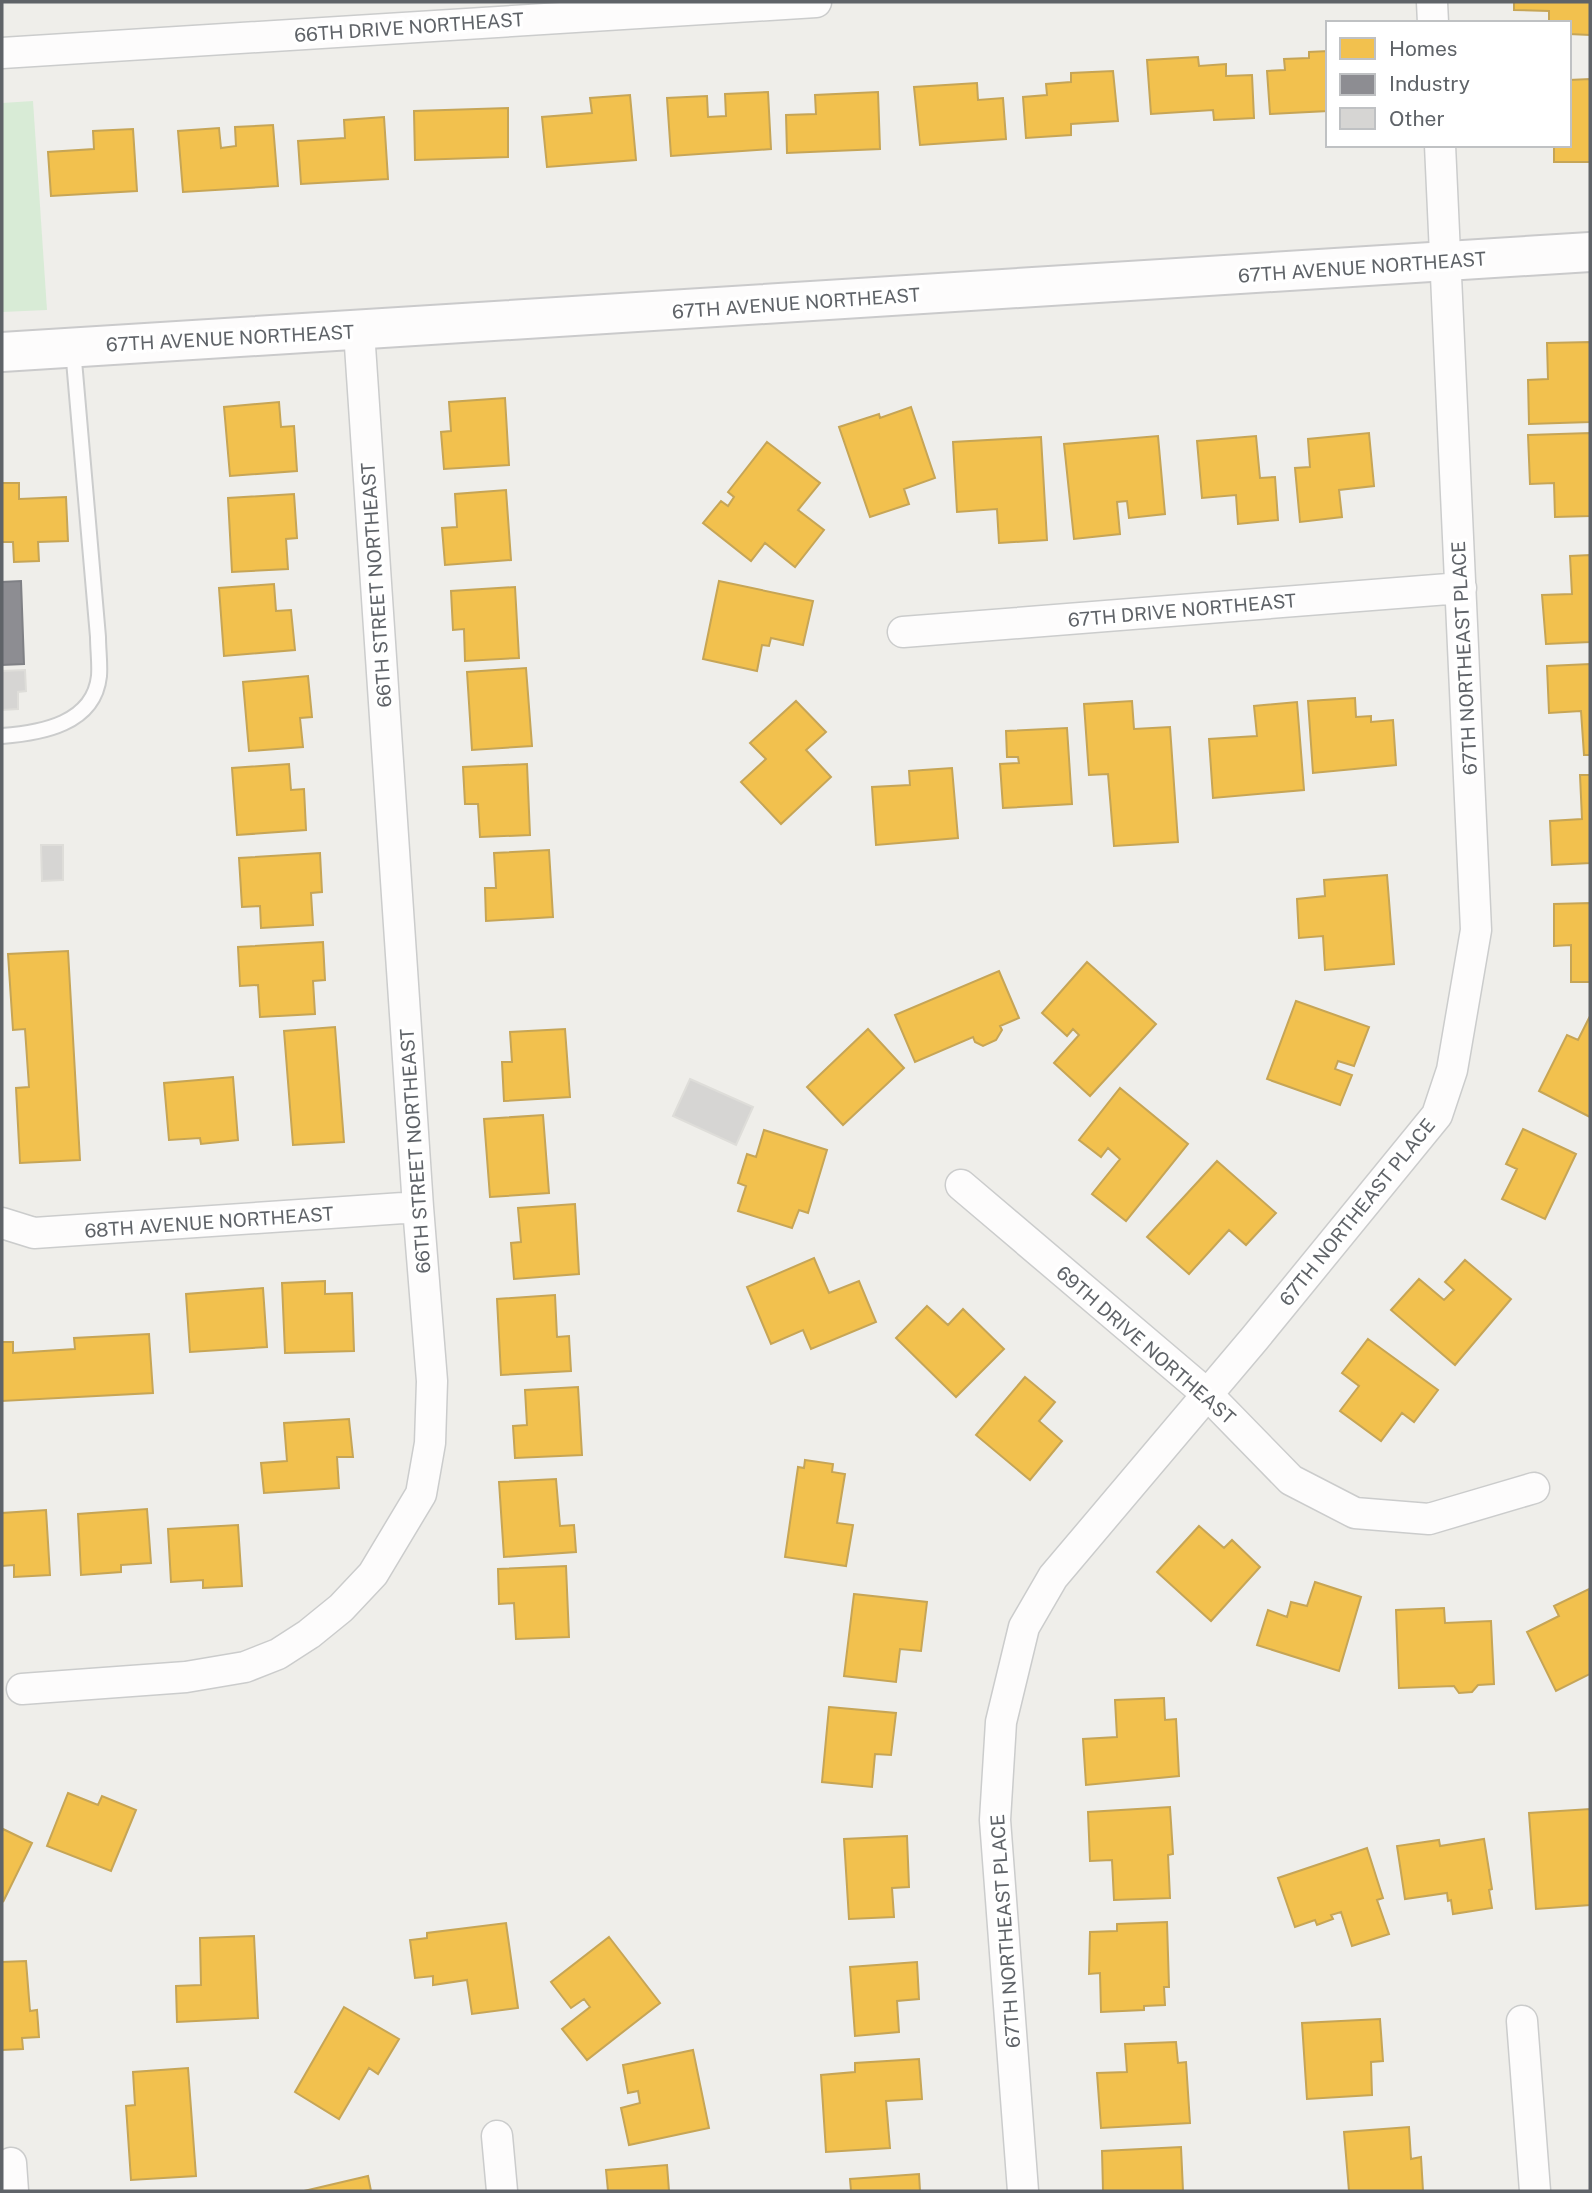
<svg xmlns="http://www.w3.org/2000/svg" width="1592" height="2193" font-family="'Public Sans',sans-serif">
	<rect width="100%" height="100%" fill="#efeeea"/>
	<path fill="#d8ebd6" d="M33,101L47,310L2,312V103Z"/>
	<path fill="#f2c14e" stroke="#c6a556" stroke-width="2" d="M1514,2H1590V35L1569,34V23H1549V11L1514,10Z
		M1328,51V111L1270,114L1267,71L1285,70L1284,59L1309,58V52Z
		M1198,57L1199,66L1226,64V76L1252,75L1254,118L1214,120L1213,110L1151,114L1147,60Z
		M1113,71L1118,121L1071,124V135L1026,138L1023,97L1047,95L1046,84L1071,82V73Z
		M1590,79V162H1554V145H1569V80Z
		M977,83L978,100L1003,98L1006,139L920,145L914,87Z
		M768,92L771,149L671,156L667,98L707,96L708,117L726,116L725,94Z
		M878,92L880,149L787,153L786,115L816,114L815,95Z
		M630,95L636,160L547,167L542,117L592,113L590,98Z
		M508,108V157L415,160L414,111Z
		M384,117L388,179L301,184L298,141L345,138L344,120Z
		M273,125L278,186L183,192L178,131L219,128L221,148L236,146L235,127Z
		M133,129L137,191L51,196L48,152L94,149L93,131Z
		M1590,342V422L1529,424L1528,380L1548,379L1547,343Z
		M505,398L509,465L444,469L441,432L451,431L449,402Z
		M279,402L281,427L294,426L297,471L230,476L224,407Z
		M911,407L935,478L904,489L909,504L870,517L839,427L879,414L880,418Z
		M1369,433L1374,486L1339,490L1342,517L1300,522L1295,468L1310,467L1308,439Z
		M1590,433V516L1555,517L1554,483L1530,484L1528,435Z
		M1158,436L1165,514L1129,518L1127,501L1117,502L1120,534L1074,539L1064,444Z
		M1256,436L1260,478L1275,477L1278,520L1238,524L1236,495L1202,498L1197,441Z
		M1041,437L1047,540L999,543L997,509L957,512L953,442Z
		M767,442L820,483L798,510L824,530L795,567L765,543L751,561L703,523L721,501L728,506L734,497L728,492Z
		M2,483H19V499L66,497L68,541L38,542L39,561L14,562L13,542H2Z
		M506,490L511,560L445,565L442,528L457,527L455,494Z
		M294,494L297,538L286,539L288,569L232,572L228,498Z
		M1590,555V642L1546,644L1542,595L1572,594L1570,556Z
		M719,581L813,601L803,645L771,638L769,646L762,645L757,671L703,659Z
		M274,584L276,611L291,610L295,650L224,656L219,588Z
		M515,587L519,658L465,661L464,629L453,630L451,591Z
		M1590,664V755H1584L1581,711L1549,713L1547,666Z
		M526,668L532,746L472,750L467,672Z
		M308,676L312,717L300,718L303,747L249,751L243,682Z
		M1355,698L1356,717L1371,716V722L1393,720L1396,765L1313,773L1308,701Z
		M796,701L826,732L806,750L831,777L781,824L741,782L766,759L750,743Z
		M1132,701L1134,729L1170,727L1178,842L1114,846L1108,774L1089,775L1084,704Z
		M1297,702L1304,790L1213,798L1209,739L1257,736L1254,706Z
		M1067,728L1072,804L1003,808L1000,764L1019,763L1018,757H1007L1006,731Z
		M289,764L291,790L304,789L306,830L237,835L232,768Z
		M527,764L530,835L480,837L478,804H465L463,767Z
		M952,768L958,838L876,845L872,787L910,785L909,771Z
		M1580,775H1590V863L1552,865L1550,821L1582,819Z
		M549,850L553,917L486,921L485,888H496L494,853Z
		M320,853L322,892L311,893L313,925L261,928L260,906L242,907L239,858Z
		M1387,875L1394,964L1325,970L1323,936L1299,938L1297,899L1325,896L1324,880Z
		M1590,903V982H1571V945L1554,946V904Z
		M323,942L325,980L313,981L315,1014L260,1017L258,985L240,986L238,947Z
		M68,951L80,1160L20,1163L16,1088L29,1087L25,1029L13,1030L8,954Z
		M1087,962L1156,1024L1090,1096L1054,1063L1079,1035L1073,1029L1067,1036L1042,1013Z
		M999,971L1019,1018L1000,1026L1002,1030L996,1040L983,1046L975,1042L973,1037L915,1062L895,1015Z
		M1296,1001L1369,1027L1354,1066L1338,1061L1335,1069L1352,1075L1340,1105L1267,1079Z
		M1589,1018L1590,1019V1117L1539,1091L1567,1035L1578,1040Z
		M335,1027L344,1142L293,1145L284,1031Z
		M565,1029L570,1097L504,1101L502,1062H512L510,1032Z
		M868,1029L904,1068L843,1125L807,1087Z
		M233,1077L238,1140L201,1144L200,1138L169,1140L164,1083Z
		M1120,1088L1188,1144L1126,1221L1092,1194L1120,1159L1108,1148L1101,1157L1079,1140Z
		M543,1115L549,1193L490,1197L484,1119Z
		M1523,1129L1576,1154L1545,1219L1502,1199L1517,1169L1506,1164Z
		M764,1130L827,1150L808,1213L799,1210L792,1228L738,1211L746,1186L738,1183L747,1154L756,1157Z
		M1217,1161L1276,1213L1246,1245L1229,1230L1189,1274L1147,1237Z
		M575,1204L579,1274L514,1279L511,1243L521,1242L518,1208Z
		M814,1258L829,1293L859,1281L876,1322L811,1349L803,1330L771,1344L747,1287Z
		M1465,1260L1511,1299L1455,1365L1391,1310L1419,1279L1444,1300L1454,1290L1445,1282Z
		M325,1281V1294L352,1293L354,1351L285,1353L282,1283Z
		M263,1288L267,1347L190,1352L186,1294Z
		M555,1295L557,1337L569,1336L571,1371L501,1375L497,1299Z
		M927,1306L948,1325L963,1309L1004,1349L956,1397L896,1338Z
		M149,1334L153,1393L2,1401V1342H13V1353L75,1349L74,1338Z
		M1368,1339L1438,1390L1414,1422L1402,1413L1381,1441L1340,1411L1359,1386L1342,1373Z
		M1025,1377L1055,1402L1039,1421L1062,1441L1030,1480L976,1435Z
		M578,1387L582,1455L515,1458L513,1426L527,1425L525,1390Z
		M349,1419L353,1457H337L339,1488L264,1493L261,1463L287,1461L284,1423Z
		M805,1460L833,1464L832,1472L845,1474L837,1523L853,1525L846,1566L785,1557L798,1467L804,1468Z
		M556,1479L560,1526L574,1525L576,1552L504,1557L499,1482Z
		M147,1509L151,1563L121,1565V1572L81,1575L78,1514Z
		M46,1510L50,1575L14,1577V1565L2,1566V1513Z
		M238,1525L242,1586L203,1588V1580L171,1582L168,1529Z
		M1199,1526L1224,1548L1232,1540L1260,1567L1211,1621L1157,1572Z
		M566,1566L569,1637L516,1639L514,1603L499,1604L498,1569Z
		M1315,1582L1361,1597L1339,1671L1257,1645L1268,1610L1287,1617L1291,1602L1307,1606Z
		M1589,1589L1590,1674L1556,1691L1527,1632L1559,1616L1554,1606Z
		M854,1594L927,1602L921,1651L900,1649L896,1682L844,1676Z
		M1444,1608L1445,1623L1491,1621L1494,1684L1478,1685L1472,1692L1459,1693L1454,1686L1399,1688L1396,1610Z
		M1164,1698L1165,1720L1176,1719L1179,1776L1086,1785L1083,1739L1117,1737L1115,1700Z
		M829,1707L896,1713L891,1755L875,1754L872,1787L822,1782Z
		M68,1793L98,1805L102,1796L136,1810L111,1871L47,1846Z
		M1170,1807L1173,1854L1168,1855L1170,1898L1114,1900L1112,1860L1090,1861L1088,1812Z
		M1590,1809V1905L1536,1909L1529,1813Z
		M3,1829L32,1843L3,1902L2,1833Z
		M907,1836L909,1887L892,1888L894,1917L849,1919L844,1839Z
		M1484,1839L1492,1889L1489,1890L1492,1908L1453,1914L1451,1900L1448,1901L1447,1893L1405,1899L1397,1846L1439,1840L1440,1846Z
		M1367,1848L1383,1898L1377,1900L1389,1934L1352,1946L1341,1912L1331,1915L1333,1919L1317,1925L1315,1920L1295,1927L1278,1878Z
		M1167,1922L1169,1987H1164L1165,2005L1144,2006V2010L1101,2012L1100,1973L1089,1974L1090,1932L1117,1931V1924Z
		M506,1923L518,2008L472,2014L467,1980L433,1985V1976L415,1978L410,1940L427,1938V1933Z
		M254,1936L258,2018L177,2022L176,1986L201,1985L200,1938Z
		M609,1937L660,2003L587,2060L562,2029L590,2007L584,1999L571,2008L551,1982Z
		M26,1961L30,2011L37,2010L39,2037L22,2038L23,2049L2,2050V1962Z
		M917,1962L919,1999L897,2001L899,2032L855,2036L850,1967Z
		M344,2007L399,2039L378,2074L369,2068L339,2119L295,2092Z
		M1380,2019L1383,2061L1371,2062L1372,2095L1307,2099L1302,2023Z
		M1176,2042L1178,2063L1186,2062L1190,2123L1101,2128L1097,2073L1127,2072L1125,2044Z
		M693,2050L709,2128L629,2145L621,2108L640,2103L638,2091L628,2093L623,2065Z
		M919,2059L922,2099L886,2101L890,2148L826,2152L821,2075L855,2072V2063Z
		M188,2068L196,2176L131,2180L126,2106L135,2105L133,2072Z
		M1409,2127L1411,2159L1421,2157L1423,2191H1349L1344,2132Z
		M1181,2147L1183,2191H1103L1102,2151Z
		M667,2165L669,2191H608L606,2170Z
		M919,2174L920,2191H851L850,2179Z
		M368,2176L371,2191H304Z"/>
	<path fill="#8d8d92" stroke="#7f8085" stroke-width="2" d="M21,581L24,664L2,665V582Z"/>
	<path fill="#d6d5d3" stroke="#deddd9" stroke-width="2" d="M25,670L26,691L18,692V709L2,710V671Z
		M41,845H63V880L42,881Z
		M690,1079L753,1107L736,1145L673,1116Z"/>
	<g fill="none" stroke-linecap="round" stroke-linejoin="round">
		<g stroke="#cbcccc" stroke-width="18">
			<path id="service" d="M2,736C41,733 94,724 99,676C100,663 98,650 98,637L73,349"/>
		</g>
		<g stroke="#cbcccc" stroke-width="33">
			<path id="minor" d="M1432,2L1433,23
				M2,53L816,2
				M903,632L1461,588
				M961,1185L1207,1394L1291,1480L1355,1513L1429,1519L1534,1488
				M2,1223L34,1233L418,1207
				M22,1689L186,1677L245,1667L278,1654L309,1634L341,1608L373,1574L421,1494L430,1443L432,1381L418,1207L359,331
				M1522,2021L1535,2191
				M497,2136L502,2191
				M11,2163L13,2191
				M1023,2191L995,1820L1001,1722L1024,1627L1053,1577L1255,1338L1437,1115L1452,1070L1476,930L1440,145"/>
		</g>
		<g stroke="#cacacb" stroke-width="42">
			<path id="secondary" d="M2,352L1590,252"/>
		</g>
		<use href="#service" stroke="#fdfcfc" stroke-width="14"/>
		<use href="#minor" stroke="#fdfcfc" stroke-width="30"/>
		<use href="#secondary" stroke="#fdfcfc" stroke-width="38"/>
	</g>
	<g text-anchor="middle" stroke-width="7" stroke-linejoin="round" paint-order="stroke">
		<g font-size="19" fill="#5f6368" stroke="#fff">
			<text transform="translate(409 27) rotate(-4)" y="7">66TH DRIVE NORTHEAST</text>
			<text transform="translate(1362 267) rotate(-4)" y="7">67TH AVENUE NORTHEAST</text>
			<text transform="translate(796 303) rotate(-4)" y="7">67TH AVENUE NORTHEAST</text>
			<text transform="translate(230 338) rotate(-3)" y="7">67TH AVENUE NORTHEAST</text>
			<text transform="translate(376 585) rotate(-94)" y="7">66TH STREET NORTHEAST</text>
			<text transform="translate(1182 610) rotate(-5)" y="7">67TH DRIVE NORTHEAST</text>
			<text transform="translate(1464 658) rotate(-93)" y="7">67TH NORTHEAST PLACE</text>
			<text transform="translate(415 1151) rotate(-94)" y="7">66TH STREET NORTHEAST</text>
			<text transform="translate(1357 1212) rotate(-51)" y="7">67TH NORTHEAST PLACE</text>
			<text transform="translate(209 1222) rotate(-4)" y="7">68TH AVENUE NORTHEAST</text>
			<text transform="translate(1146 1345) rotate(41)" y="7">69TH DRIVE NORTHEAST</text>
			<text transform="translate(1005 1931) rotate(-94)" y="7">67TH NORTHEAST PLACE</text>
		</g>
	</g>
	<rect width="1592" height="2193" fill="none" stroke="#5f6368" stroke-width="7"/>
	<rect x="1326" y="21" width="245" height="126" fill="#ffffff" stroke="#bfc1c3" stroke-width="2"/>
	<rect x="1340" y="38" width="35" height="21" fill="#f2c14e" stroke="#bfc1c3" stroke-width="2"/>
	<text x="1389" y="56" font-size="21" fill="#5f6368">Homes</text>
	<rect x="1340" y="74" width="35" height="21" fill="#8d8d92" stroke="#bfc1c3" stroke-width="2"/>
	<text x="1389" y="91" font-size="21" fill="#5f6368">Industry</text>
	<rect x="1340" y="108" width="35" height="21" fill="#d6d5d3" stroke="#bfc1c3" stroke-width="2"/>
	<text x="1389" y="126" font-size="21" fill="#5f6368">Other</text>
</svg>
